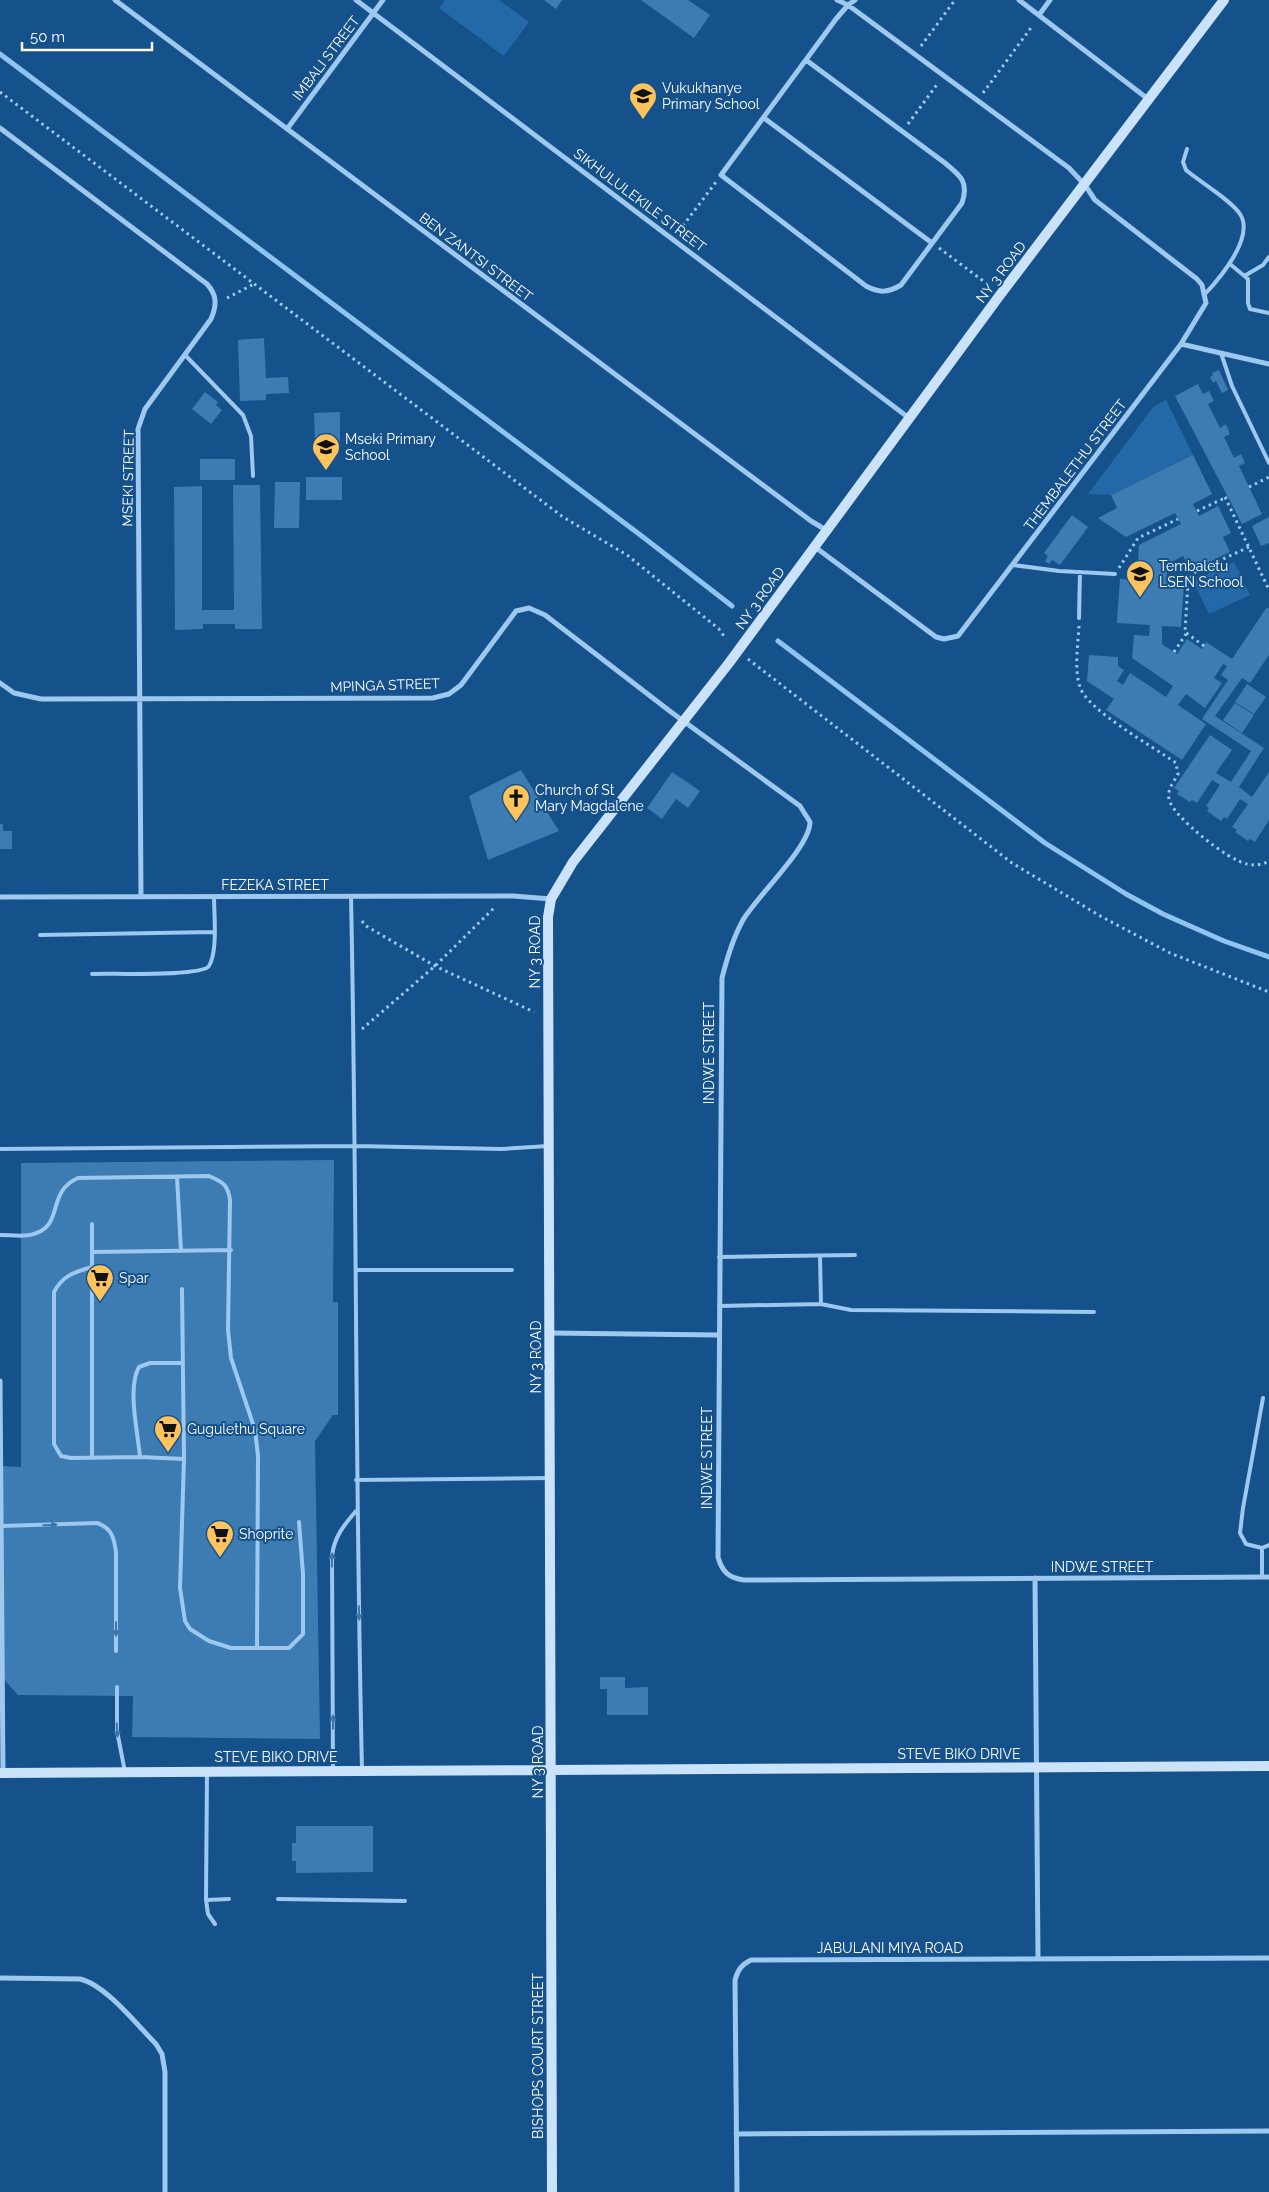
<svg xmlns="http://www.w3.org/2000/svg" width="1269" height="2192" font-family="Raleway,sans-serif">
	<rect width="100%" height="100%" fill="#15518a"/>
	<path fill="#2469a7" d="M445,0H499L529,22L504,56L439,8Z
		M1166,400L1193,455L1111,495L1088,494L1154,406Z
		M1234,562L1250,595L1209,614L1193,581Z"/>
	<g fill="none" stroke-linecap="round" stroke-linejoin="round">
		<path stroke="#8fc4f2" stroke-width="5" d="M0,54L643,537L732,606
			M778,641L1045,843L1126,894L1163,914L1224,941L1269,957"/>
	</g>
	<path fill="#3d7bb3" d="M544,0H562L556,9Z
		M641,0H688L710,15L694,38Z
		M264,338L266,378L288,377L289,393L266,394V400L240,401L238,340Z
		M1219,370L1228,390L1222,393L1216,381L1213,383L1210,377L1213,376L1212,373Z
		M1198,384L1203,394L1209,391L1214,401L1208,404L1220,428L1226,424L1230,434L1224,437L1234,458L1241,454L1245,463L1239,466L1262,514L1242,524L1175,396Z
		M205,392L218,402L216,405L222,410L211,424L192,409Z
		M340,412V441L315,442L314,413Z
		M1193,455L1212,494L1193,504L1199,516L1218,506L1231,533L1223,537L1230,552L1191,571L1183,556L1168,564L1166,582L1184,583L1181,627L1162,626V644L1177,654L1187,639L1202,649L1206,642L1232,659L1267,607L1269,609V655L1250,683L1242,678L1215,716L1264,748L1239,787L1252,797L1269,772V820L1255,842L1250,839L1248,841L1235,832L1237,830L1232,827L1248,804L1240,799L1227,819L1224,817L1221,821L1207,811L1209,808L1206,806L1220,785L1212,780L1197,803L1192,800L1190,802L1177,794L1179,791L1174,788L1210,735L1232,750L1216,773L1231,782L1251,751L1202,719L1228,680L1221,675L1227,666L1223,664L1214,678L1222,683L1205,708L1186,694L1178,705L1206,724L1182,760L1106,710L1114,699L1087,681L1089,655L1118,657V666L1124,670L1117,681L1123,685L1130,673L1166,697L1173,686L1132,658L1134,635L1149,636L1150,625L1117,623V620L1120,579L1137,580L1139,545L1181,524L1175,513L1126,537L1098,518L1117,508L1111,495Z
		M200,459H235V480H200Z
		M306,477H342V500H306Z
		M275,482H300L299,528H274Z
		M233,485H260L262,629H235V624H203V629L175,630L174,487L202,486V610H234Z
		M1072,515L1088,527L1060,565L1052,560L1049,564L1045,561L1048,556L1044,553Z
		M1269,517V543L1261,546L1252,526Z
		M1247,684L1266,697L1254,714L1235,702Z
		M1235,703L1254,715L1242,733L1223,720Z
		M521,770L559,831L488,860L469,796Z
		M672,772L700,791L688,808L676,799L662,819L647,808Z
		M0,824H3V831H12V849H0Z
		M334,1160L333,1302H338V1415H333L315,1441L320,1739L132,1737L133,1696L18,1695L0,1675V1466L21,1467V1163Z
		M600,1677H625V1688L648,1687V1715H607V1689H600Z
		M296,1826H373V1872L296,1873V1861H292V1843H296Z"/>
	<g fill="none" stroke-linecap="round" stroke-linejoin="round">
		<path stroke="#9dc8ef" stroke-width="3" stroke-dasharray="2.5 4" stroke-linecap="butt" d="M921,46L955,0
			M0,92L563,517L627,555L719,629L726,639
			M983,93L1033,25
			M908,124L938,83
			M679,231L716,182
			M939,248L990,286
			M227,298L254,284
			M1249,487L1269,477
			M1225,497L1269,590
			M1197,511L1227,497
			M1119,568L1138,538L1178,519
			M1079,626C1078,645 1074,669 1080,687C1087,710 1154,747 1176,763L1178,774C1174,782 1167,789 1169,799C1172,816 1229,861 1247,864C1254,866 1262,865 1269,861
			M1204,646L1185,632L1188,582L1195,572L1249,547
			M1174,652L1186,634
			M748,659L1012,863L1102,917L1170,953L1269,992
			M362,921L366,926L435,966L534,1012
			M362,1029L435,966L496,906"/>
		<path stroke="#9dc8ef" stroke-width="4" d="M1187,149L1183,162L1186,170C1200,182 1231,200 1240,214C1255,237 1220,278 1205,294
			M1230,264L1248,279V303L1250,309L1269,313
			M1246,275L1263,265L1269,257
			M1221,353L1232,386L1269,463
			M186,356L243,415L251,436L253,476
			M1013,565L1059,571L1115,574
			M1079,618L1080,572
			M351,896C357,1187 355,1478 362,1769
			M40,935L214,932
			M92,974C109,973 202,977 209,966C218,951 214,914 214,897
			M0,1149L355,1146L502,1149L548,1146
			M177,1177L181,1251
			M0,1235C12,1235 27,1238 39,1232C62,1222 48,1191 78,1178L209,1176C223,1182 228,1185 230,1200L228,1330L231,1358L255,1430L258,1456L257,1648H289L303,1634V1574L299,1522
			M92,1252L231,1250
			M719,1257L855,1255
			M92,1267C75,1272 63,1275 54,1292V1444L61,1456L71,1458L140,1457
			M356,1270H512
			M182,1289L184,1459L180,1588L185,1621L190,1629L209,1641L231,1648H257
			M821,1304L851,1310L1094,1312
			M719,1306L821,1304L820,1256
			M183,1363H150L139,1367C127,1388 138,1433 140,1457L184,1459
			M92,1458V1224
			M356,1480L549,1478
			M1,1526L97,1523C112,1528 114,1538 116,1552V1651
			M1262,1548L1269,1545
			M1262,1577V1548L1246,1544L1240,1533L1243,1508L1263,1398
			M117,1687V1731L125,1772
			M333,1771L332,1556C334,1537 344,1525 356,1511
			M207,1773L206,1900L208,1914L215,1924
			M278,1899L405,1901
			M206,1900L229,1899"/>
		<path stroke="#9dc8ef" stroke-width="5" d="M115,0L811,521L826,530
			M356,0L909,418
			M837,0L848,5L855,0
			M1019,0L1148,99
			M1039,15L1050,0
			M806,60L945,163C961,176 969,182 962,203L901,285C888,293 879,293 866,286L721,175L836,19L848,5L1069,168L1085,185L1095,200L1197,279L1202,285L1206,303L1181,344L958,636L944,639L936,637L815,547
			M764,118L932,243
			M0,128L207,284C217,295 217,305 211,319L145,409L138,429L141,897
			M287,129L383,0
			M1181,344L1269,364
			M0,683L14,693L41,699L433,698L449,694L461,685L516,611L529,608L545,615L671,712L800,806L810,822C810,847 757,896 743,920C733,938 727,958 722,978L718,1557C722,1572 729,1578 744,1580L1269,1577
			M0,897L513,896L551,899
			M550,1333L718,1335
			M0,1381L3,1773
			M1035,1578L1038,1959
			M0,1978L80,1979C106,1985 137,2025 156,2044L162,2054L165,2072V2192
			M736,2134L1269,2131
			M737,2192L735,1980C738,1970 741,1965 751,1960L1269,1958"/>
		<path stroke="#cae3fa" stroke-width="10" d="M0,1773L1269,1766
			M552,2192L548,917L551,899L573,862L729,663L1000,295L1224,0"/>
	</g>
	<defs><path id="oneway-solid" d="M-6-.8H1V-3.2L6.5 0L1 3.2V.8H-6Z" transform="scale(1.25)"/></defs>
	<g fill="#3e75a8">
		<use href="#oneway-solid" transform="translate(50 1525) rotate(-1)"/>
		<use href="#oneway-solid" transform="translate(332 1560) rotate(-89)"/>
		<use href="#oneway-solid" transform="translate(359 1613) rotate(89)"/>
		<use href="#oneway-solid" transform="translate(116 1629) rotate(90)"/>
		<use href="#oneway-solid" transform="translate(333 1722) rotate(-90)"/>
		<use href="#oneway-solid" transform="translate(117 1730) rotate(87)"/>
	</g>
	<defs>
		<g id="school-pin" transform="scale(1.4375)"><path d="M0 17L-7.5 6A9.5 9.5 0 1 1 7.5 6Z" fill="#ffc35b" stroke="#15518a"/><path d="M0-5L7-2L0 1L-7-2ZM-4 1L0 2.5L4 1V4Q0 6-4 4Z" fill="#111"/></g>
		<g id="church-pin" transform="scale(1.4375)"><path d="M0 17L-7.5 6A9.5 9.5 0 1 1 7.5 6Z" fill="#ffc35b" stroke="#15518a"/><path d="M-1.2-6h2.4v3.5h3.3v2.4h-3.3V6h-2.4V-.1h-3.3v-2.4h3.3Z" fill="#111"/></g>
		<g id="supermarket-pin" transform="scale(1.4375)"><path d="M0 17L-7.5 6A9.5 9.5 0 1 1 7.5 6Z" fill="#ffc35b" stroke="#15518a"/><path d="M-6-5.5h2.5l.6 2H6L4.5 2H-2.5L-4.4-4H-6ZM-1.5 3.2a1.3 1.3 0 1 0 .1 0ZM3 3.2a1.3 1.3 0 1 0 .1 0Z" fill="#111"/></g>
	</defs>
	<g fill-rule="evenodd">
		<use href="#school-pin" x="643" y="96"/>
		<use href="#school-pin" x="326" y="447"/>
		<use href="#school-pin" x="1140" y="574"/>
		<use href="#church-pin" x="516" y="798"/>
		<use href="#supermarket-pin" x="100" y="1278"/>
		<use href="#supermarket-pin" x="168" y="1429"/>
		<use href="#supermarket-pin" x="220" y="1534"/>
	</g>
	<g text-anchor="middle" stroke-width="4" stroke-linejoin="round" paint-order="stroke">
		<g font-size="14" fill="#fff" stroke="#15518a">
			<text transform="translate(326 58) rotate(-53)" y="5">IMBALI STREET</text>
			<text transform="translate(640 200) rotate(37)" y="5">SIKHULULEKILE STREET</text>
			<text transform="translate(476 257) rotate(37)" y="5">BEN ZANTSI STREET</text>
			<text transform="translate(1001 272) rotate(-53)" y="5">NY 3 ROAD</text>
			<text transform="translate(1075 465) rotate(-53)" y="5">THEMBALETHU STREET</text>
			<text transform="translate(128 478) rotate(-89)" y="5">MSEKI STREET</text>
			<text transform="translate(760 598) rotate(-54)" y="5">NY 3 ROAD</text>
			<text transform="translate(385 685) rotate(-2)" y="5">MPINGA STREET</text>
			<text x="275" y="890">FEZEKA STREET</text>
			<text transform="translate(535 952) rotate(-90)" y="5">NY 3 ROAD</text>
			<text transform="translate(709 1053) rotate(-90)" y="5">INDWE STREET</text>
			<text transform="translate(536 1357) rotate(-90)" y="5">NY 3 ROAD</text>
			<text transform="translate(707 1458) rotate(-90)" y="5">INDWE STREET</text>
			<text x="1102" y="1572">INDWE STREET</text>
			<text x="959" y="1759">STEVE BIKO DRIVE</text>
			<text x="276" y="1762">STEVE BIKO DRIVE</text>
			<text transform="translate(538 1762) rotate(-90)" y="5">NY 3 ROAD</text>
			<text x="890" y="1953">JABULANI MIYA ROAD</text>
			<text transform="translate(538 2056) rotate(-90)" y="5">BISHOPS COURT STREET</text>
		</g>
		<g font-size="14" fill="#fff" stroke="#15518a" text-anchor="start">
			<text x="662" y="93">Vukukhanye<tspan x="662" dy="16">Primary School</tspan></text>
			<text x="345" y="444">Mseki Primary<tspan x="345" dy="16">School</tspan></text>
			<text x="1159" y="571">Tembaletu<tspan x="1159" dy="16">LSEN School</tspan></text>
			<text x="535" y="795">Church of St<tspan x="535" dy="16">Mary Magdalene</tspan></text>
			<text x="119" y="1283">Spar</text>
			<text x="187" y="1434">Gugulethu Square</text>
			<text x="239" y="1539">Shoprite</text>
		</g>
	</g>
	<path d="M22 42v8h130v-8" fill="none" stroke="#ffffff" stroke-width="2.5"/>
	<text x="30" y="42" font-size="15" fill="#ffffff" stroke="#15518a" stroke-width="4" paint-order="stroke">50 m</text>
</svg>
